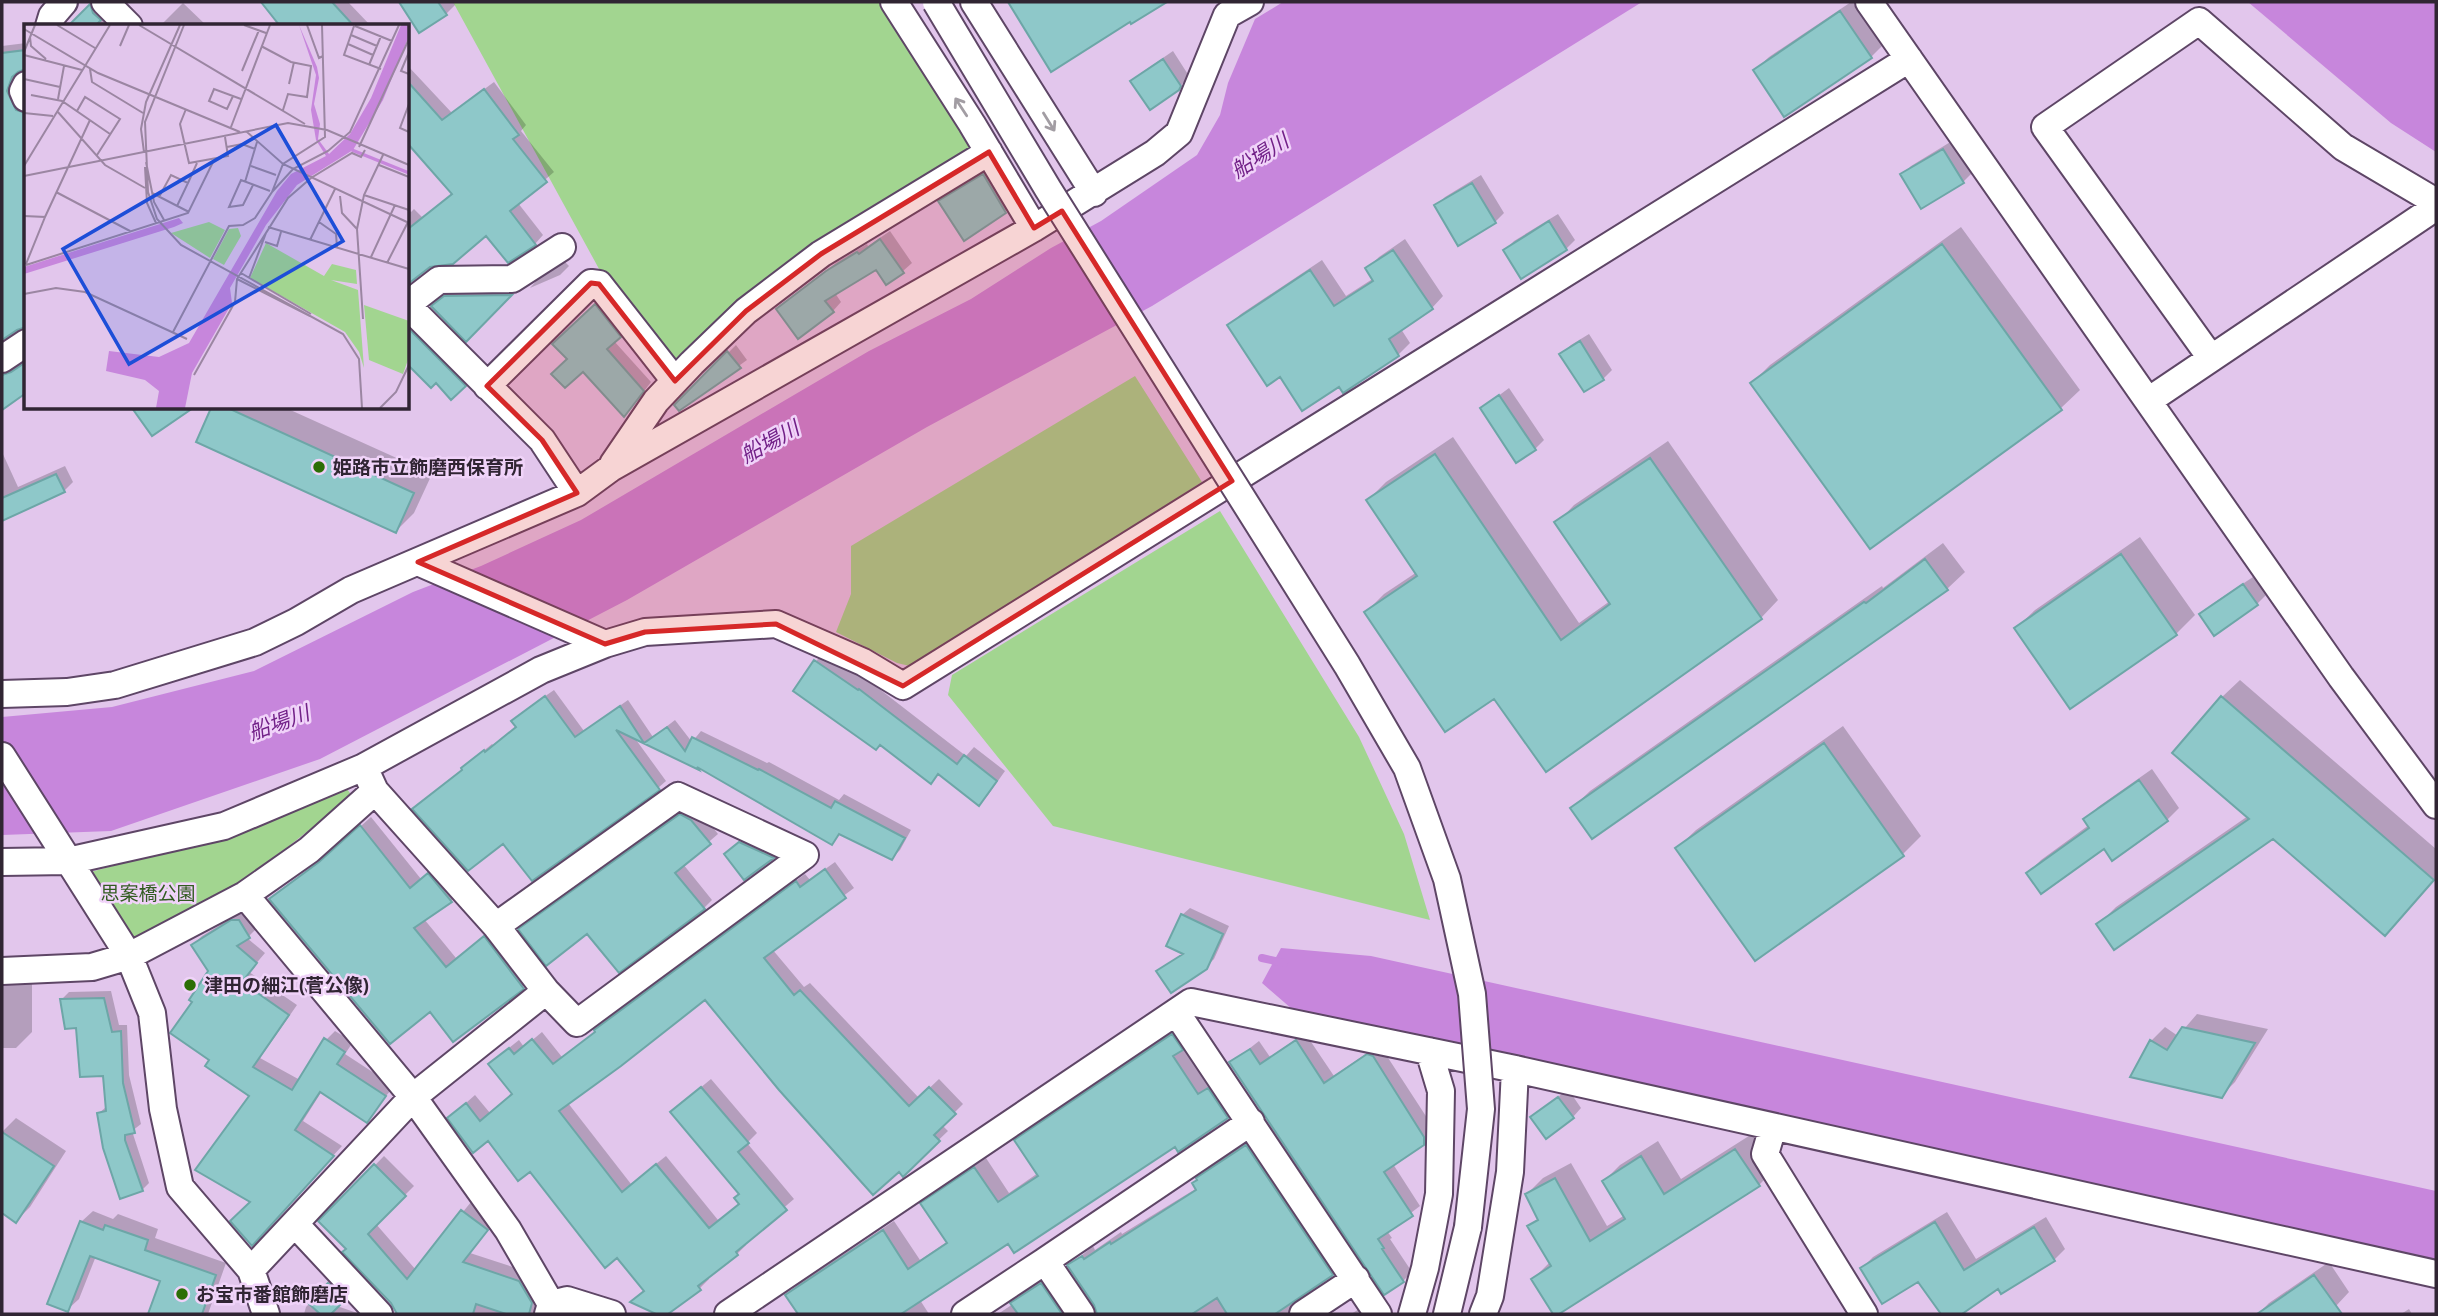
<svg xmlns="http://www.w3.org/2000/svg" width="2438" height="1316" font-family="'Open Sans','Noto Sans JP',sans-serif">
	<rect width="100%" height="100%" fill="#e2c6ec"/>
	<path fill="#a2d590" d="M453,2H887L977,146L685,358L669,365L604,278Z
		M1135,376L1202,482L914,667L897,663L836,632L851,594V546Z
		M1220,511L1359,737L1404,834L1430,920L1053,826L948,695L952,675Z
		M345,786L352,796L289,846L222,894L134,939L87,873L219,837Z"/>
	<path fill="#c786dc" d="M1283,2H1642L1152,306L927,427L627,600L320,759L111,831L2,835V717L112,707L254,671L413,592L481,566L581,520L869,351L971,299L1051,248L1101,221L1197,155L1220,115L1228,83L1255,19Z
		M2248,2H2436V152L2391,123Z
		M1281,948L1371,956L2436,1191V1261L1292,1009L1262,983Z"/>
	<path fill="#0003" d="M264,2H348L371,26H282Z
		M401,2H453L455,5L446,14L420,30Z
		M1008,2H1162L1051,70Z
		M1851,2H1857L1885,43L1871,57L1755,70L1769,57Z
		M183,3L207,26H160Z
		M93,4L112,26H71Z
		M26,43V68L21,69L15,80L26,103V221L2,224V115L16,111L5,95L2,96V46Z
		M1173,51L1189,76L1178,89L1132,82L1141,73Z
		M408,66L452,113L494,82L526,125L521,131L554,172L518,203L543,235L535,244L508,261L487,234L429,265L408,282V209L411,212L414,209L423,218L454,193L408,144Z
		M1952,141L1972,173L1963,182L1902,175L1911,166Z
		M993,166L1014,202L1005,211L964,238L940,202L949,193Z
		M1481,175L1504,213L1495,222L1436,206L1445,197Z
		M1558,214L1575,240L1566,249L1505,250L1514,241Z
		M1961,227L2080,390L2061,408L1871,546L1752,383L1770,365Z
		M890,231L912,263L903,271L887,283L876,268L835,293L841,302L833,311L778,309L837,262L867,244L868,246Z
		M1405,239L1443,296L1432,308L1401,329L1410,343L1398,355L1339,385L1281,375L1229,325L1241,314L1322,260L1346,296L1374,278L1367,269L1379,257Z
		M26,244V322L2,339V260Z
		M565,262L569,266L560,275L530,288L538,279Z
		M522,282L466,339L433,306L447,293Z
		M604,298L628,328L614,341L651,382L632,407L569,359L563,336Z
		M415,328L469,381L451,397L436,380L431,385L408,362V335Z
		M1589,334L1612,370L1603,379L1562,354L1571,345Z
		M736,345L747,360L679,409L676,405Z
		M26,360V391L5,405L2,400V363L12,367Z
		M1509,388L1544,440L1535,449L1482,408Z
		M213,408H286L432,474L414,513L396,531L198,441Z
		M1453,437L1579,623L1610,601L1557,523L1574,505L1668,441L1778,600L1761,618L1494,697L1366,612L1384,594L1417,572L1368,500L1386,482Z
		M2,452L18,487L65,466L73,482L64,491L2,520Z
		M2140,537L2195,615L2176,634L2071,707L2016,628L2035,610Z
		M1943,543L1965,572L1947,589L1593,837L1572,808L1590,791L1882,586L1883,588Z
		M2253,577L2266,595L2257,604L2202,614L2211,605Z
		M825,652L868,682L869,681L966,756L974,747L1005,771L988,795L979,803L816,661Z
		M2240,680L2436,849V878L2385,934L2273,837L2098,925L2116,907L2248,816L2222,697Z
		M554,690L584,731L628,700L653,737L675,720L692,742L701,731L767,763L769,762L839,800L844,794L911,830L900,850L892,858L841,833L832,843L699,768L634,737L666,781L658,788L464,769L471,761L492,744L494,746L517,726L513,721L521,713Z
		M1843,726L1921,836L1903,854L1677,848L1696,830Z
		M2152,769L2179,808L2167,820L2028,873L2041,860L2089,825L2085,820L2098,807Z
		M689,807L700,811L718,834L683,864L712,900L704,908L588,932L529,921Z
		M371,817L421,879L438,865L461,891L451,901L424,919L456,958L495,928L532,977L522,987L430,1010L271,900L332,852Z
		M744,839L776,854L745,878L730,850Z
		M835,862L854,888L772,949L804,987L810,983L919,1098L939,1079L963,1104L942,1125L948,1131L903,1174L705,998L568,1103L631,1184L666,1156L718,1220L741,1203V1194L682,1103L711,1079L757,1133L747,1143L794,1199L744,1242L746,1245L737,1254L707,1277L709,1279L700,1288L665,1314H661L633,1302L646,1290L617,1256L530,1169L488,1138L449,1118L475,1095L490,1113L513,1093L500,1055L519,1040L524,1047L542,1032L562,1057L596,1031L605,1022L805,874L810,880Z
		M1190,908L1229,926L1214,959L1206,967L1158,972L1184,952L1182,915Z
		M246,909L258,927L247,938L265,953L249,972L297,1005L260,1058L300,1080L326,1040L335,1031L353,1042L345,1054L394,1086L367,1120L322,1091L303,1121L342,1146L260,1235L252,1201L251,1096L211,1060L194,1001L210,971L193,945L202,936Z
		M2,973H32V1032L16,1048H2Z
		M111,991L119,1025H127L129,1075L141,1124L132,1131L149,1183L142,1190L98,1114L106,1107L104,1074L62,999L69,992Z
		M2197,1014L2268,1029L2235,1082L2221,1096L2151,1041L2165,1027L2178,1036Z
		M1183,1025L1238,1106L1227,1117L1175,1144L1009,1242L920,1300L929,1314H800L787,1295L798,1284L894,1221L920,1260L948,1241L923,1204L933,1193L986,1158L1009,1193L1038,1173L1016,1141L1027,1130Z
		M1305,1033L1334,1076L1377,1046L1381,1047L1433,1127L1432,1134L1423,1144L1393,1164L1420,1206L1387,1231L1392,1238L1390,1239L1412,1272L1403,1281L1231,1063L1259,1041L1270,1057Z
		M1568,1089L1581,1108L1573,1117H1533Z
		M16,1118L66,1151L30,1207L16,1221L4,1213L2,1217V1132Z
		M1752,1134L1775,1169L1759,1185L1555,1314L1533,1279L1550,1262L1529,1227L1539,1217L1527,1194L1543,1178L1571,1163L1607,1226L1625,1215L1604,1181L1620,1165L1658,1141L1681,1179Z
		M1257,1135L1343,1263L1332,1274L1299,1296L1297,1303L1302,1314H1098L1096,1305L1069,1266L1093,1246L1095,1250L1121,1232L1122,1234L1197,1188L1198,1179L1209,1168Z
		M384,1156L414,1186L376,1224L416,1270L471,1202L495,1220L470,1253L528,1272L541,1294L534,1314H400L348,1248L321,1221Z
		M93,1211L113,1219L118,1214L158,1229L155,1238L226,1263L208,1314H150L162,1280L96,1256L79,1299L67,1310L81,1222Z
		M1947,1212L1976,1259L2046,1217L2065,1249L2054,1260L1998,1287L1959,1314H1943L1919,1280L1862,1268L1873,1257Z
		M2329,1262L2349,1292L2336,1306L2323,1314H2258L2269,1303Z
		M1052,1273L1081,1314H998L1013,1304L1023,1292Z
		M338,1275L352,1290L337,1306L360,1314H304L306,1307Z
		M1369,1303L1378,1314H1351Z
		M2409,1309L2412,1314H2401Z"/>
	<g fill="none" stroke-linecap="round" stroke-linejoin="round">
		<path stroke="#c786dc" stroke-width="8" d="M1262,958L1284,963"/>
	</g>
	<path fill="#8ec8c9" stroke="#6da6a7" stroke-width="2" d="M261,2H332L354,26H280Z
		M399,2H438L447,15L419,33Z
		M1008,2H1167L1131,24L1130,22L1051,72Z
		M90,4L93,13L101,20L95,26H68Z
		M1840,11L1872,58L1784,117L1753,70Z
		M26,50V69L18,72L12,77L7,91L16,110L26,113V327L17,330L2,340V53Z
		M1163,59L1181,86L1179,90L1150,110L1130,81Z
		M408,82L442,120L484,89L519,135L513,139L547,182L510,211L536,245L508,263L486,236L453,264L430,267L408,284V229L452,194L408,144Z
		M1943,149L1964,183L1921,209L1900,174Z
		M983,174L1006,213L964,241L938,201Z
		M1472,183L1496,223L1458,246L1434,205Z
		M1549,221L1567,250L1521,279L1503,250Z
		M880,239L904,273L886,285L876,270L825,301L834,312L798,339L776,309L826,271L857,252L859,254Z
		M1942,244L2062,410L1870,549L1750,383Z
		M1393,250L1433,309L1389,339L1399,356L1343,393L1339,387L1302,411L1280,377L1267,386L1227,325L1310,270L1334,306L1373,281L1365,268Z
		M512,295L466,342L431,306L444,296Z
		M595,304L621,337L607,349L644,391L624,417L583,372L565,388L551,374L567,359L552,344Z
		M408,328L466,386L451,400L436,383L431,388L408,365Z
		M1580,341L1604,380L1584,392L1559,354Z
		M727,351L741,368L679,411L674,405Z
		M26,362V393L2,410V375L11,372Z
		M1499,395L1536,450L1516,463L1480,408Z
		M132,408H193L152,436Z
		M211,408H228L414,493L396,533L196,442Z
		M1435,454L1561,640L1610,604L1554,522L1650,458L1762,619L1546,772L1494,699L1445,732L1364,612L1417,576L1366,500Z
		M56,474L65,492L2,521V498Z
		M2121,554L2177,635L2070,709L2014,628Z
		M1925,559L1948,590L1592,839L1570,808L1864,602L1866,603Z
		M2243,584L2258,605L2214,636L2199,614Z
		M814,660L858,690L859,689L957,764L964,755L997,781L979,806L938,774L931,784L880,745L876,750L793,691Z
		M545,696L575,737L620,706L644,743L667,727L685,751L692,737L758,770L759,769L831,808L835,801L905,838L892,860L839,834L832,845L697,767L699,770L616,730L660,790L532,881L503,844L468,871L412,809L462,770L461,768L484,750L485,752L516,727L511,721Z
		M2221,696L2434,880L2385,936L2273,839L2114,950L2096,924L2249,819L2172,753Z
		M1824,743L1904,856L1755,961L1675,848Z
		M2139,780L2168,821L2112,861L2104,849L2041,894L2026,873L2089,828L2083,819Z
		M680,814L691,820L711,844L675,873L705,909L619,973L587,934L546,966L518,929Z
		M360,825L410,888L428,873L452,902L414,928L446,967L484,936L524,989L453,1042L430,1012L390,1044L269,899L319,862Z
		M739,842L774,858L744,880L724,854Z
		M825,869L846,898L764,958L794,995L800,990L909,1106L929,1087L956,1114L934,1135L940,1141L903,1177L899,1172L873,1195L779,1090L705,1000L621,1066L559,1111L622,1192L656,1164L709,1228L739,1204L734,1198L739,1194L670,1112L701,1087L749,1143L738,1152L787,1210L736,1252L738,1255L698,1286L701,1290L668,1314H656L630,1302L644,1291L617,1258L605,1268L530,1172L518,1181L488,1141L473,1153L447,1118L466,1103L480,1121L512,1094L488,1064L509,1048L514,1054L532,1039L553,1064L595,1032L594,1030L796,881L800,887Z
		M1181,914L1223,934L1207,969L1171,993L1156,971L1183,954L1166,946Z
		M231,920H239L250,938L237,946L257,963L242,982L289,1015L253,1067L292,1090L324,1038L345,1052L337,1064L386,1096L367,1123L320,1092L295,1130L334,1156L252,1246L230,1221L250,1202L195,1170L249,1096L205,1066L209,1060L170,1033L192,1002L189,1000L208,971L191,945Z
		M104,998L112,1032L121,1031L123,1083L135,1133L125,1135V1140L143,1191L120,1199L103,1148L97,1113L106,1111L103,1076L80,1077L76,1028L65,1029L60,999Z
		M2182,1027L2255,1043L2222,1098L2130,1077L2150,1040L2167,1050Z
		M1172,1034L1183,1050L1173,1056L1198,1094L1208,1088L1228,1118L1178,1152L1175,1147L1014,1253L1008,1244L901,1314H798L785,1295L883,1230L908,1269L947,1243L920,1203L974,1167L998,1202L1038,1176L1014,1140Z
		M1296,1040L1324,1083L1367,1054L1373,1056L1424,1137V1145L1384,1172L1413,1216L1378,1239L1384,1248L1382,1249L1404,1282L1384,1295L1229,1062L1250,1049L1260,1064Z
		M1558,1097L1574,1118L1546,1139L1530,1117Z
		M2,1132L54,1166L16,1223L2,1213Z
		M1246,1145L1333,1275L1275,1314H1227L1217,1298L1192,1314H1097L1094,1305L1067,1265L1082,1256L1084,1259L1110,1242L1111,1244L1196,1190L1192,1183L1197,1180L1196,1178Z
		M1735,1149L1760,1186L1559,1314H1553L1531,1279L1551,1266L1527,1226L1538,1220L1525,1194L1555,1178L1590,1241L1625,1219L1602,1181L1641,1156L1664,1194Z
		M374,1164L406,1196L368,1234L407,1279L461,1210L488,1230L463,1262L519,1281L532,1303L529,1314H506L476,1304L473,1314H397L391,1303L342,1252L346,1249L318,1221Z
		M80,1221L103,1230L105,1225L148,1240L145,1250L216,1275L202,1314H148L160,1281L90,1256L68,1312L47,1304Z
		M1935,1222L1964,1270L2034,1227L2055,1261L2001,1294L1998,1289L1962,1314H1941L1918,1282L1882,1304L1860,1268Z
		M2314,1275L2342,1314H2257Z
		M328,1283L345,1300L331,1314H320L308,1303Z
		M1041,1283L1062,1314H1018L1010,1303Z"/>
	<g fill="none" stroke-linecap="round" stroke-linejoin="round">
		<g stroke="#5e4666" stroke-width="30">
			<path id="minor" d="M105,2L129,26
				M894,2L972,124L1034,228
				M974,2L1094,193
				M1869,2L2341,677L2436,805
				M49,26L52,16L64,2
				M26,85L23,91L26,98
				M408,304L439,280L512,279L562,247
				M408,306L542,440L577,493
				M2211,358L2045,127L2199,21L2343,147L2436,202
				M2,359L26,343
				M487,386L591,283L599,284L675,381
				M2148,401L2436,207
				M613,464L656,401L692,363L746,311L821,254L989,152
				M418,562L605,644
				M2,694L67,692L115,685L255,642L296,622L351,590L577,493L611,468L1034,228L1155,153L1179,133L1227,15L1250,2
				M2,756L129,956L152,1013L163,1109L180,1187L251,1270L266,1314
				M2,862L68,861L224,826L364,767
				M245,895L413,1097L508,1230L551,1304L548,1314
				M496,926L678,796L805,855L577,1023L546,991L496,926L375,791L364,767L541,670L605,644L645,632L776,624L863,662L903,686L1909,59
				M2,971L92,967L129,956L245,895L309,850L375,791
				M1176,1012L1378,1314
				M1773,1127L1765,1154L1864,1314
				M295,1224L379,1314
				M251,1270L413,1097L546,991
				M551,1304L567,1300L612,1314
				M728,1314L1191,1002L1515,1069L2436,1274
				M965,1314L1045,1261
				M1081,1314L1045,1261L1251,1122
				M1303,1314L1356,1279
				M1412,1314L1425,1268L1439,1194L1441,1091L1429,1051
				M1447,1314L1468,1227
				M1483,1314L1490,1296L1510,1172L1515,1069"/>
		</g>
		<use href="#minor" stroke="#fff" stroke-width="26"/>
		<g stroke="#5e4666" stroke-width="30" stroke-linecap="butt">
			<path id="minor-bridge" d="M936,2L1048,189L1347,665L1407,768L1447,879L1472,994L1481,1109L1468,1227"/>
		</g>
		<use href="#minor-bridge" stroke="#fff" stroke-width="26"/>
	</g>
	<defs><path id="oneway-shaft" d="M-6 0H5M1.5-3L5.5 0L1.5 3" fill="none" stroke-width="1.6" stroke-linecap="round" stroke-linejoin="round" transform="scale(1.75)"/></defs>
	<g stroke="#a29da3">
		<use href="#oneway-shaft" transform="translate(961 107) rotate(-123)"/>
		<use href="#oneway-shaft" transform="translate(1049 122) rotate(58)"/>
	</g>
	<path fill="#d62828" fill-opacity="0.2" stroke="#d62828" stroke-width="5" stroke-linejoin="round" d="M989,152L1034,228L1062,211L1232,481L903,686L776,624L645,632L605,644L418,562L577,493L542,440L487,386L591,283L599,284L675,381L746,311L821,254Z"/>
	<g fill="#2c6e05" stroke="#f0d3f9" stroke-width="2.5">
		<circle cx="319" cy="467" r="7"/>
		<circle cx="190" cy="985" r="7"/>
		<circle cx="182" cy="1294" r="7"/>
	</g>
	<g text-anchor="middle" stroke-width="5" stroke-linejoin="round" paint-order="stroke">
		<g font-size="19" font-weight="bold" fill="#302533" stroke="#f0d3f9" text-anchor="start">
			<text x="333" y="474">姫路市立飾磨西保育所</text>
			<text x="204" y="992">津田の細江(菅公像)</text>
			<text x="196" y="1301">お宝市番館飾磨店</text>
		</g>
		<g font-size="19" fill="#315c20" stroke="#f0d3f9">
			<text x="148" y="900">思案橋公園</text>
		</g>
		<g font-size="21" font-style="italic" fill="#722188" stroke="#f0d3f9">
			<text transform="translate(1260 156) rotate(-32)" y="7">船場川</text>
			<text transform="translate(770 442) rotate(-29)" y="7">船場川</text>
			<text transform="translate(279 723) rotate(-20)" y="7">船場川</text>
		</g>
	</g>
	<g transform="translate(24 24)">
		<rect width="385" height="385" fill="#e2c6ec"/>
		<path d="M185,198L201,206L186,234L147,209ZM214,204L217,212L200,241L189,235L205,205ZM242,219L300,252L308,240L332,246L333,260L307,256L334,266L340,344L335,328L321,308L226,254ZM340,281L385,297V333L379,350L345,336Z" fill="#a2d590"/>
		<path d="M275,1L293,43L295,54L290,80L296,100L294,115L305,130L326,110L347,74L377,1H385V12L359,76L329,126L273,161L242,201L206,264L208,279L168,349L161,384H132L135,367L121,356L82,347L85,327L135,333L165,319L253,167L267,150L302,132L292,116L287,86L292,51ZM155,194L159,199L150,203L0,250V243Z" fill="#c786dc"/>
		<path fill="none" stroke="#c786dc" stroke-width="3.5" d="M328,126L385,149"/>
		<path fill="none" stroke="#9b86a2" stroke-width="2" d="M33,1L71,24M115,1L281,100M160,1L121,98L124,168L133,195L157,221L319,310L335,335L338,384M220,1L242,9M283,1L295,34L299,32M330,2L320,31L357,45M331,2L368,17M0,5L74,49L216,108M327,11L353,22M6,13L7,22L22,35M324,20L349,31M96,22L105,1M237,22L267,38L287,42L283,73L264,70L259,86M0,28L11,1M385,28L377,47L385,50M0,31L58,46M345,41L357,12M66,45L68,58L119,89M218,47L235,6M0,55L36,63M265,60L270,38M7,71L38,77L86,110M209,72L203,85L185,77L190,65L217,75M34,75L40,42M385,80L376,104L385,108M162,85L156,100L165,139L204,132L201,113M33,87L81,141L121,164M53,87L61,73L96,95L73,131M0,89L29,92M207,103L246,1M223,108L259,140L385,199M203,123L218,120L231,125M335,123L385,15M120,128L117,105L122,78L156,1M122,138L130,178L140,196M355,141L385,153M0,142L86,1M227,142L252,151M121,143L123,179L132,199M0,152L264,99L303,106L385,141M221,158L233,118M164,159L173,139M229,161L219,181L205,183L217,156L246,167M32,168L106,207M248,168L269,145L304,127L326,108L375,1M128,169L165,188M340,171L385,186M316,172L318,189L333,205M135,173L147,151L164,159L153,182M0,192L21,193L2,240M21,193L66,96M295,198L312,210L313,223M244,203L385,245M286,216L311,165M241,218L253,222L257,208M347,233L371,181M363,239L384,198M2,241L164,189L191,134M217,249L287,290M225,254L242,209M213,255L286,292M0,270L32,264L61,268L163,315M339,295L333,205L340,171L359,131M149,308L205,202L219,201L231,194L248,168L259,140L301,113L298,1M170,351L211,278L213,255L264,174L287,154L328,129L337,133L341,126M356,384L372,368L385,341"/>
		<path fill="#1d4ed8" fill-opacity="0.15" stroke="#1d4ed8" stroke-width="3.5" d="M252,101L319,217L105,340L39,225Z"/>
		<rect width="385" height="385" fill="none" stroke="#302533" stroke-width="3.5"/>
	</g>
	<rect width="2438" height="1316" fill="none" stroke="#302533" stroke-width="7"/>
</svg>
